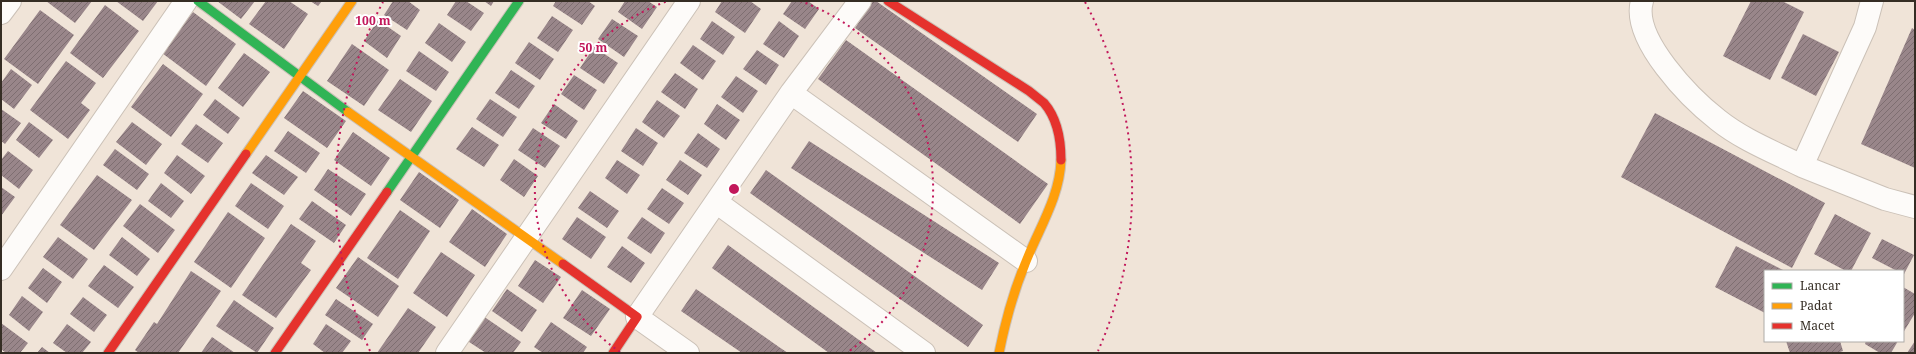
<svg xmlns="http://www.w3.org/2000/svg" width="1916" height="354" font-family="'Noto Serif',serif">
	<defs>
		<pattern id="building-hatch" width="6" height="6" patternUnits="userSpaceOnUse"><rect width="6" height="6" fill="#99868a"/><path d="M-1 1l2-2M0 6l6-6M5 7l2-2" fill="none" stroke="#7e6e71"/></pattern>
	</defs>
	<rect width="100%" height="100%" fill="#f0e4d8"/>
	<path fill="url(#building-hatch)" d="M46,1H92L75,23Z
		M116,1H158L143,21Z
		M217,1H255L241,19Z
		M266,1H289L308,14L284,49L249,24Z
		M310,1H322L318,6Z
		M393,1H408L420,10L407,30L384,15Z
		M456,1H466L484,13L471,31L447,15Z
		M484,1H494L491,6Z
		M556,1H588L595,6L582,25L553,6Z
		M625,1H648L657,7L642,29L618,12Z
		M722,1H750L761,9L745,33L715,12Z
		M792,1H808L819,9L805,29L783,14Z
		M873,1H876L1037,114L1018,142L855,28Z
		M1751,1H1782L1804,12L1770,80L1723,56Z
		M105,5L139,31L103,78L70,53Z
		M40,10L74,35L38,84L4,59Z
		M193,12L236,44L206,86L162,53Z
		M552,16L573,30L558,52L537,38Z
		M612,19L638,36L624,57L598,39Z
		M378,20L401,36L387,58L364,41Z
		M712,21L735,37L723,55L700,39Z
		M779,21L799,36L784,58L763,44Z
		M439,23L466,42L452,62L425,43Z
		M1912,28L1915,30V168L1861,144Z
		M1803,34L1839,52L1816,96L1781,78Z
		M846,40L1048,184L1020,224L818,79Z
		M529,42L554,59L540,80L515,63Z
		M352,44L389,70L364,106L327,81Z
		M693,45L716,61L703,80L680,63Z
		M594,47L618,63L604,84L580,68Z
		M757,50L779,65L766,85L743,69Z
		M419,51L449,72L436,91L406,71Z
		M244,53L270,72L243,107L218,88Z
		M66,61L96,83L81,103L90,110L68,139L30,110Z
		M163,64L203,94L171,137L131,107Z
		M11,69L32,85L14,109L1,99V83Z
		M511,70L535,86L519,109L495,93Z
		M675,73L698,89L685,109L661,92Z
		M574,75L597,90L584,110L561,94Z
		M736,76L758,91L743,113L721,97Z
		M400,79L432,101L411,132L378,110Z
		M303,91L346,121L327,148L284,118Z
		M215,99L240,118L228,134L203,115Z
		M490,99L517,117L503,137L476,119Z
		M657,100L680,116L664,138L642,122Z
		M554,104L578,121L566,139L541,123Z
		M717,104L740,120L726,140L704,124Z
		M1,109L21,123L5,144L1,141Z
		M1655,113L1825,203L1792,268L1621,177Z
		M29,122L53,140L39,158L16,140Z
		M132,122L162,144L146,165L116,142Z
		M196,124L223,143L208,163L181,144Z
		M472,127L499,145L484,167L456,149Z
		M533,128L560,146L545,168L518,150Z
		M636,128L658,143L643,166L621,151Z
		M288,131L320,153L306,173L274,151Z
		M353,132L390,158L371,186L334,160Z
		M698,133L720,149L707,168L684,153Z
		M809,141L999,263L982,290L791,168Z
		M115,149L149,174L137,190L103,165Z
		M8,151L33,170L19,189L1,175V160Z
		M177,155L205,176L191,194L164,173Z
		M266,155L298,177L284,195L252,173Z
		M514,159L538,176L524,197L500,180Z
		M617,160L640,175L627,194L605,178Z
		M680,160L702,175L688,195L666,180Z
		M328,169L366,194L351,216L314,190Z
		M766,170L983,325L968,347L750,193Z
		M419,172L459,200L440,228L400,200Z
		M97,175L132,200L94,250L60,225Z
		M161,183L184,201L171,218L148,201Z
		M251,183L284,206L268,229L235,206Z
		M1,187L15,197L1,216Z
		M662,188L684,203L669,224L647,209Z
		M590,191L619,211L607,228L578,208Z
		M312,201L346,225L334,243L299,219Z
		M140,204L175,230L158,253L123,226Z
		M472,209L507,234L485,267L449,242Z
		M400,210L430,231L398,279L367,258Z
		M228,212L265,238L231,288L194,262Z
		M1835,214L1871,233L1851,271H1846L1814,254Z
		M577,217L606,237L591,259L562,239Z
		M642,217L665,233L651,254L627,238Z
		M291,224L316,241L301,263L311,270L276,318L242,295Z
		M58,237L88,259L73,279L43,257Z
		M122,237L150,259L137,276L109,255Z
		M1882,239L1914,255L1903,276V271H1897L1872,258Z
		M728,245L754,264L877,353H829L767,308L712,268Z
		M622,246L645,263L631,283L607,267Z
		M1736,246L1785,271H1765V313L1715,287Z
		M441,252L475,275L447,317L413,293Z
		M358,257L399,286L378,317L336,288Z
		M535,260L561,277L543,303L518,286Z
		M104,265L134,287L118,308L88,286Z
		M43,268L62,282L47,303L28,288Z
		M191,271L221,291L178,353H139L135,350L154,322L157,324Z
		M1903,287L1915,294V313L1903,333Z
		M507,289L537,310L522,332L492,311Z
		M696,289L779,347L788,353H742L681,311Z
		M582,290L610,309L591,336L563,318Z
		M22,296L43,312L29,331L9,315Z
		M83,297L107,315L94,332L70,314Z
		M336,299L373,324L362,340L325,315Z
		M234,300L274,328L257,353L216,326Z
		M408,308L436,327L418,353H377Z
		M483,316L521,342L513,353H486L466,340Z
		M551,322L587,347L583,353H543L534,347Z
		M1,323L28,343L20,353H6L1,349Z
		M67,324L91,342L82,353H67L53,343Z
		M326,324L351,341L342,353H325L313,344Z
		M212,337L235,353H201Z
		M1786,341H1840L1843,351L1837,353H1790Z
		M1866,341H1898L1891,353H1880L1865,344Z
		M1915,341V353H1907Z
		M42,347L50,353H37Z"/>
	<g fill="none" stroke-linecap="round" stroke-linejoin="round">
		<g stroke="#cbc1b7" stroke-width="24">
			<path id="street" d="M1642,1C1631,39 1691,99 1718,120C1743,140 1774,152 1802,166
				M1872,1L1865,27L1802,166L1885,199L1915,207
				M1,13L10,1
				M791,93L1026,261
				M716,202L924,353
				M1,269L186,1
				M447,353L689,1
				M688,353L637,317L791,93L860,1"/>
		</g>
		<g stroke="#cbc1b7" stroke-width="11">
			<path id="fast" d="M198,1L348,112
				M387,192L519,1"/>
		</g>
		<g stroke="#cbc1b7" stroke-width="11">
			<path id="slow" d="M348,112L563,264
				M246,154L352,1
				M999,353C1005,323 1013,293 1025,264C1038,230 1060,197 1061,160"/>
		</g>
		<g stroke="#cbc1b7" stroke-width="11">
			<path id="jam" d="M888,1L1029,91C1034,95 1039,99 1044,103C1057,118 1061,141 1061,160
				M563,264L637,317L613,353
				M108,353L246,154
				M275,353L387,192"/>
		</g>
		<use href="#street" stroke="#fdfbf9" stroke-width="22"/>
		<use href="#fast" stroke="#30b455" stroke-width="9"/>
		<use href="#slow" stroke="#ff9f0a" stroke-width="9"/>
		<use href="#jam" stroke="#e5322d" stroke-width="9"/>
	</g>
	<g fill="none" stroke="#c2185b" stroke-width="2" stroke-dasharray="2 4">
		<path d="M620 352A199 199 0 0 1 668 1M800 1A199 199 0 0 1 848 352"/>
		<path d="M370 351A398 398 0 0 1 383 2M1085 2A398 398 0 0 1 1098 351"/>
	</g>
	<circle cx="734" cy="189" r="6" fill="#c2185b" stroke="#fff" stroke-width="2"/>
	<g font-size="12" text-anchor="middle" font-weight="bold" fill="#c2185b" stroke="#fff" stroke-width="4" stroke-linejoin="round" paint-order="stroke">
		<text x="373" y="25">100 m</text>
		<text x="593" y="52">50 m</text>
	</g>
	<rect width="1916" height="354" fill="none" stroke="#352d24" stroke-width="4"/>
	<rect x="1764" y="270" width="140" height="72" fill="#ffffff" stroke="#aeaba7"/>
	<rect x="1772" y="283" width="20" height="6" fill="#30b455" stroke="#aeaba7"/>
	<text x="1800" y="290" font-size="12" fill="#352d24">Lancar</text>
	<rect x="1772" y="303" width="20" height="6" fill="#ff9f0a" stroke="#aeaba7"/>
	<text x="1800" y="310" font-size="12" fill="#352d24">Padat</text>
	<rect x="1772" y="323" width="20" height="6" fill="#e5322d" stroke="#aeaba7"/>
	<text x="1800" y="330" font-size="12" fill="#352d24">Macet</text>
</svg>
